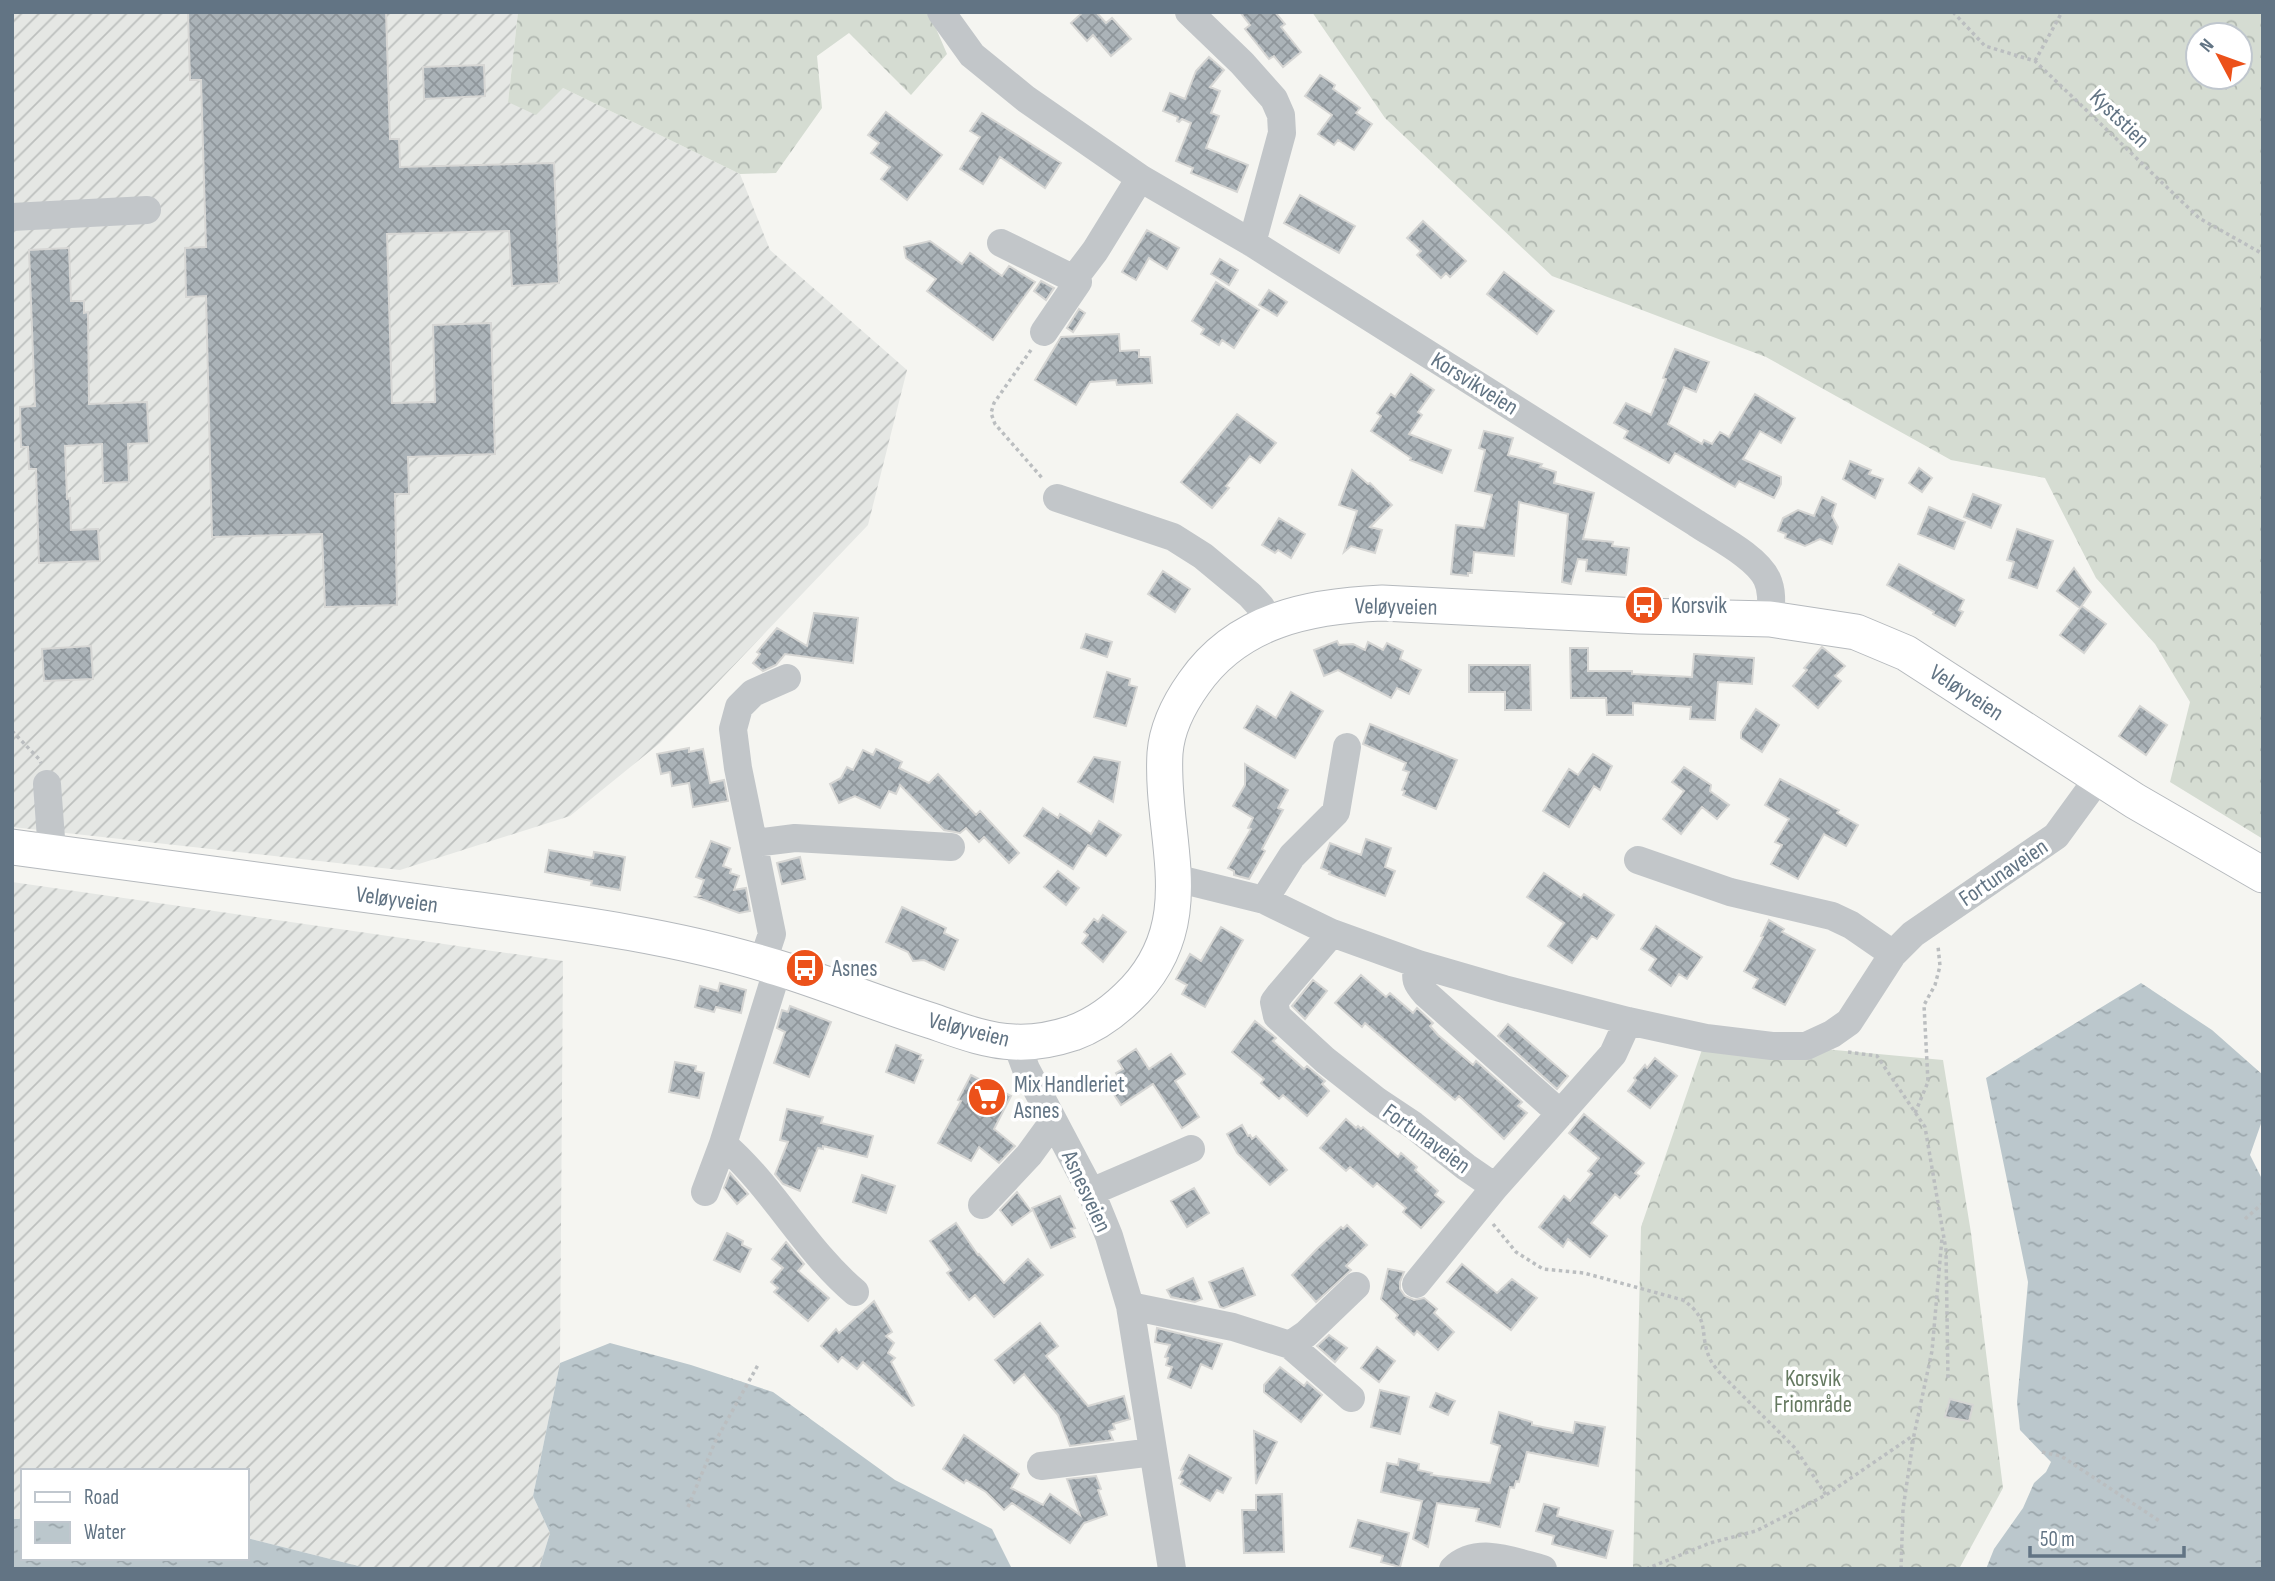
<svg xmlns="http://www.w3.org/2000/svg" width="2275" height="1581" font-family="'Sofia Sans Condensed',sans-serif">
	<defs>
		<pattern id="industrial-furrows" width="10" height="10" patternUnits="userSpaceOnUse" patternTransform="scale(1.75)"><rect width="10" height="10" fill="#e5e7e4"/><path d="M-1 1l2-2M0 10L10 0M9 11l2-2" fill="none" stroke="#bdc0be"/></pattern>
		<pattern id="forest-crowns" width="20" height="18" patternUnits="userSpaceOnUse" patternTransform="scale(1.75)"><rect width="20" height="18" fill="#d5dcd2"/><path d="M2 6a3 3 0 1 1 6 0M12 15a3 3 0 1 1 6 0" fill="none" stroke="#b0b7b0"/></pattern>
		<pattern id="water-ripples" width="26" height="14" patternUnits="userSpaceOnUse" patternTransform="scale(1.75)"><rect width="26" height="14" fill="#bbc7cc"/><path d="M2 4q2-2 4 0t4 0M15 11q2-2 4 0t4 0" fill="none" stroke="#9ba6ab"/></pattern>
		<pattern id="building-cross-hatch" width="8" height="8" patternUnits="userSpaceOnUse" patternTransform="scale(1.75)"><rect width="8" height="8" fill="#abb3b8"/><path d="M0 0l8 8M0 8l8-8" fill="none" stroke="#8f969b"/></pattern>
	</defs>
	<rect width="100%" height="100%" fill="#f5f5f1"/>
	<path fill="url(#industrial-furrows)" d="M12,12H518L508,102L563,88L740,174L770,250L907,370L868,525L660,743L570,816L400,870L12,827Z
		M12,882L563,961L560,1363L533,1496L550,1533L539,1569H370L247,1538V1471H23V1519H12Z"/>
	<path fill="url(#forest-crowns)" fill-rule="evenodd" d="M518,12H929L947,54L911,95L849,33L817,56L822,108L776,173L740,174L563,88L536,115L508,102Z
		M1312,12H2263V839L2170,782L2190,702L2155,644L2096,578L2045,478L1951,460L1766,357L1552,276L1385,118ZM2198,35H2240V77H2198Z
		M1706,1038L1943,1060L1971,1233L2003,1488L1959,1569H1633L1641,1227Z"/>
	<path fill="url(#water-ripples)" d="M2141,983L2212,1030L2263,1075V1118L2250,1155L2263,1181V1569H1986L1994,1549L2023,1508L2034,1483L2046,1472L2051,1462L2020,1430L2017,1402L2028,1282L1986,1078Z
		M610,1343L691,1365L773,1392L895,1480L992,1529L1012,1569H539L550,1533L533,1496L560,1363Z
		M12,1519H23V1558H247V1538L370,1569H12Z"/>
	<path fill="url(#building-cross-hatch)" stroke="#d6d6d4" stroke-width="2" d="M188,12H386L390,139H399L400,167L554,163L559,283L512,286L509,231L387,234L392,403L435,402L433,325L491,323L495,454L408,457L409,494H395L397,605L325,607L322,534L212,537L206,296L186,297L185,248L206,247L201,80H190Z
		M1083,12H1096L1106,23L1112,18L1131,39L1111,56L1093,35L1087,41L1071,23Z
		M1240,12H1275L1285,24L1281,27L1301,52L1283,67L1274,56L1269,59L1245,29L1250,25Z
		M1209,57L1224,70L1210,87L1220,91L1211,113L1219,116L1206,148L1248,165L1237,192L1191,173L1193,168L1176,161L1191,123L1182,119L1179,122L1177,121L1178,117L1163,111L1170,93L1185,99L1196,71Z
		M484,65L485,96L424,99L423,67Z
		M1320,75L1335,85L1333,89L1360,108L1356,113L1372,124L1354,150L1338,140L1334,145L1318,134L1332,115L1305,96Z
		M886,112L942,155L907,200L881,179L890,167L871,153L879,143L868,135Z
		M982,113L1061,163L1045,188L1000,157L983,184L960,169L980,137L970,131Z
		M1300,195L1355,226L1339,253L1284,223Z
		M1423,221L1466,261L1450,277L1446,273L1441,278L1417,255L1421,251L1407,238Z
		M1147,230L1179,248L1167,269L1149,258L1136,280L1122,272Z
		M930,241L962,264L970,253L1002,276L1009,266L1035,282L993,340L927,291L936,279L906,258L904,247Z
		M69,248L71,301H84V313L88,312L89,404L147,402L149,443L128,444L129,482L103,483L102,444L65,446L67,499L70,498L71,530L98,529L100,561L39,563L36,469H29L28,447H21L20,407L35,406L29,250Z
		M1220,259L1238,270L1229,285L1211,274Z
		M1504,272L1554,311L1537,334L1487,294Z
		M1041,281L1054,288L1046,300L1034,291Z
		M1216,282L1259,310L1234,348L1222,340L1219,345L1201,334L1204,329L1192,321Z
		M1269,290L1287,302L1277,316L1259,305Z
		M1079,309L1085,313L1073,332L1067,328Z
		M1119,334L1120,351L1139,350V357H1150L1152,383L1117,385L1116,380L1090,382L1076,405L1035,380L1061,337Z
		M1675,349L1709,362L1696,392L1684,387L1668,424L1702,444L1704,440L1712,444L1720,432L1729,437L1755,394L1795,418L1781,443L1760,431L1743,459L1781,477V484L1774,498L1739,481L1735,487L1675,453L1669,463L1624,438L1628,431L1614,423L1626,403L1651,415L1666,379L1663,378Z
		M1411,374L1434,390L1418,412L1422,415L1409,434L1451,450L1442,473L1410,460L1411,458L1371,431L1381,416L1377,413L1391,394L1395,397Z
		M1237,414L1276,443L1260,463L1250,456L1226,486L1229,488L1212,508L1181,482Z
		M1484,431L1513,438L1508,455L1542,464L1540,467L1556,472L1554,483L1594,493L1583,539L1613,542L1612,546L1629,548L1626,575L1586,571L1587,560L1578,559L1571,584L1562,582L1568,514L1519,502L1514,556L1474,552L1472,573H1468V576L1451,574L1456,525L1484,528L1492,495L1475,491L1485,450L1479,448Z
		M1850,461L1871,470L1869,474L1883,479L1875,498L1843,479Z
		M1919,468L1932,478L1922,492L1909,483Z
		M1352,470L1368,484L1370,483L1392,505L1370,527L1382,530L1375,553L1351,546L1344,552L1357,511L1339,505Z
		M1973,494L2001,505L1991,528L1964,517Z
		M1822,497L1836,504L1832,516L1838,527L1832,544L1820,539L1805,546L1785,538L1786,534L1778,531L1783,518L1798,510L1814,516Z
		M1929,507L1965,522L1954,549L1918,534Z
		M1279,518L1305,534L1291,558L1278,550L1275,553L1262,545Z
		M2017,529L2053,541L2037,588L2009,578L2014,562L2007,560Z
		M1899,564L1964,600L1959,610L1963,612L1955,626L1933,614L1934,612L1887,585Z
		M2074,568L2091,592L2080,608L2057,591Z
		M1163,571L1190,589L1175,612L1148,594Z
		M2082,606L2106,624L2084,653L2060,635Z
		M814,613L858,618L853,663L785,654L776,665L763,671L753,663L760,654L757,652L777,628L807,646Z
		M1086,634L1112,642L1107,657L1081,648Z
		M1337,641L1339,645L1353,644L1365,650L1368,642L1383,650L1387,643L1403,651L1400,659L1421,670L1409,694L1397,688L1391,698L1338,670L1324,676L1314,650Z
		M91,646L93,679L44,681L42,649Z
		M1822,647L1845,666L1835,676L1841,681L1818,708L1793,686L1807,670L1804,668Z
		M1570,648H1588V671H1632V674L1692,677L1694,654L1754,658L1752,684L1718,682L1715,720L1690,719L1691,707L1633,703V715H1607L1606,698H1571Z
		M1469,665H1530L1531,710H1505V692H1469Z
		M1107,672L1130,679L1129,685L1137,687L1126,726L1094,717Z
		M1291,692L1323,711L1295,758L1244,728L1257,706L1276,718Z
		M2140,706L2167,725L2146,755L2119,736Z
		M1756,709L1779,725L1762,752L1741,738V732Z
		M1370,724L1457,760L1436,809L1403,795L1405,791L1402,790L1409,772L1403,770L1406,763L1363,744Z
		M689,748V752L703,749L710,783L724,780L728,801L693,807L689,783L672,786L670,772L661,774L657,754Z
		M876,749L902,762L899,768L929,783L938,774L976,815L980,811L1019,853L1009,863L984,837L979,842L966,828L960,833L944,830L900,785L896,794L889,791L880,808L855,796L839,803L830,784L841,778L847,767L853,770L863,750L873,755Z
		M1593,754L1612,766L1600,790L1594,786L1569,827L1543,811L1569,769L1578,775Z
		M1094,757L1120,762L1113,802L1078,782Z
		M1245,764L1288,790L1278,808L1283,810L1262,849L1265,851L1249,879L1234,875V871L1228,868L1251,829L1248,828L1253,818L1233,806L1245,785Z
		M1684,767L1711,785L1710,791L1729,805L1717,819L1702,807L1681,834L1663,819L1684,791L1672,782Z
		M1780,779L1839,810L1837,813L1858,825L1846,846L1824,834L1798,879L1771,864L1782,845L1775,842L1789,819L1765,805Z
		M1043,808L1058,818L1060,814L1091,834L1099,821L1121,835L1106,856L1088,845L1073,869L1024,836Z
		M1366,839L1391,848L1385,867L1395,871L1385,896L1329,874L1330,872L1321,868L1330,843L1361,855Z
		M711,841L730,848L723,866L731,869L730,873L739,876L734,890L746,888L750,911L739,913L696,897L700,896L698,895L704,880L696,877Z
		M549,850L593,858L594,852L625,857L620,890L591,885L592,881L545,872Z
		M800,857L805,879L782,884L777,863Z
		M1058,871L1079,888L1066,905L1044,887Z
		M1544,873L1581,898L1584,894L1614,915L1597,939L1592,936L1572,963L1548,946L1564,923L1527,897Z
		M902,907L946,928L944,933L958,940L944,970L924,960L913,961L908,952L886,942Z
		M1103,915L1126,932L1103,962L1082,943L1088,935L1084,932L1094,919L1098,922Z
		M1769,920L1784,929L1782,932L1815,950L1785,1005L1753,988L1758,979L1744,971L1763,937L1761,936Z
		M1656,926L1702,957L1687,979L1679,974L1671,986L1649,970L1656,959L1641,949Z
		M1221,927L1243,940L1205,1007L1182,994L1187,985L1176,979L1190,954L1201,961Z
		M1361,975L1386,997L1390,993L1413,1013L1417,1008L1433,1023L1430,1026L1438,1035L1473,1065L1476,1061L1522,1102L1518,1106L1527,1113L1504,1139L1459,1096L1455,1100L1365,1023L1362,1027L1335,1003Z
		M1313,980L1327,991L1305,1019L1292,1006Z
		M720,983L746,990L741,1013L716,1007L714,1012L695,1007L700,986L718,991Z
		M790,1006L831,1022L809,1077L774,1063L785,1032L777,1028L782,1010L788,1012Z
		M1255,1021L1276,1038L1273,1041L1304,1069L1307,1066L1325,1081L1322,1084L1329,1091L1307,1116L1283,1095L1279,1099L1261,1083L1264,1079L1232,1052Z
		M1508,1024L1568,1076L1557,1089L1498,1036Z
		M896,1045L921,1055L919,1059L923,1060L914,1083L886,1072Z
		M1136,1049L1149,1069L1171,1054L1185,1074L1175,1081L1199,1117L1182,1128L1153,1084L1121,1105L1113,1093L1124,1086L1116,1073L1123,1069L1118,1061Z
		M1655,1058L1677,1076L1650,1108L1628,1091L1636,1080L1634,1078L1645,1065L1647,1068Z
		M675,1062L696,1066L695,1071L704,1073L699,1098L669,1092Z
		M971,1075L1011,1096L994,1129L1015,1146L999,1163L979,1147L971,1161L938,1143L961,1101L958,1100Z
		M787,1109L823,1117L821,1123L873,1136L867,1157L823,1146V1149L818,1148L800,1191L783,1184L775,1174L788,1142L780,1140Z
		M1584,1114L1644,1163L1635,1173L1639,1176L1620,1198L1615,1194L1591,1223L1607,1236L1590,1257L1568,1239L1563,1247L1539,1227L1564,1196L1570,1201L1592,1174L1588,1171L1599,1158L1569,1133Z
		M1346,1119L1356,1128L1358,1126L1361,1129L1363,1127L1398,1157L1401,1153L1417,1167L1415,1170L1438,1191L1435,1195L1444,1202L1421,1228L1403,1212L1406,1208L1377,1183L1373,1187L1350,1167L1346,1171L1320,1148Z
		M1242,1125L1248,1136L1250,1135L1252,1139L1256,1136L1287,1170L1270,1185L1237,1153L1227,1134Z
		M730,1173L748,1194L737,1204L724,1188Z
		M862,1175L895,1186L886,1213L853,1202Z
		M1194,1188L1209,1213L1187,1227L1171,1201Z
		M1017,1192L1031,1211L1012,1225L1000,1210Z
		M1060,1196L1075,1228L1071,1229L1075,1237L1051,1248L1032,1208Z
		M956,1223L978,1255L979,1254L1004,1283L1028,1259L1043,1275L994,1317L975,1295L969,1300L947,1273L951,1270L930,1241Z
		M1347,1225L1367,1245L1346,1266L1351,1270L1316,1302L1292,1275L1318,1248L1341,1227L1343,1229Z
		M727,1233L743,1241L742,1245L751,1249L740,1272L714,1260Z
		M786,1242L804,1264L798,1271L829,1298L808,1321L774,1292L778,1288L771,1282L783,1268L772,1259Z
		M1462,1264L1497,1293L1512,1279L1537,1298L1511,1330L1447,1282Z
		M1243,1268L1255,1295L1224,1308L1220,1307L1209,1282Z
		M1388,1269L1404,1272L1400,1282V1289L1405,1296L1414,1300L1424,1298L1437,1309L1434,1313L1454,1332L1438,1350L1417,1331L1414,1335L1396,1318L1398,1315L1381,1299Z
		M1193,1278L1202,1299L1195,1302L1171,1297L1167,1290Z
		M874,1301L892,1332L886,1336L894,1343L888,1353L895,1358L891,1362L914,1405L912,1406L863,1362L857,1369L842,1357L838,1362L821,1346L836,1329L839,1333Z
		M1040,1323L1058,1346L1046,1356L1088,1406L1124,1396L1130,1419L1113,1424L1115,1429L1109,1431L1113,1440L1070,1446L1058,1415L1024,1374L1014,1383L995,1360Z
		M1157,1328L1222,1344L1212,1369L1201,1364L1191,1388L1168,1378L1172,1367L1166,1365L1168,1358L1165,1357L1170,1345L1155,1342Z
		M1329,1335L1347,1348L1335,1362L1317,1346Z
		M1377,1347L1395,1361L1379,1382L1361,1368Z
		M1280,1367L1304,1386L1307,1382L1322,1395L1301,1422L1264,1392V1385Z
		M1380,1390L1409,1397L1400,1434L1371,1427Z
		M1436,1393L1455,1401L1448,1415L1430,1407Z
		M1950,1399L1973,1405L1969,1421L1945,1417Z
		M1499,1412L1532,1422V1425L1573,1433L1575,1422L1605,1427L1598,1466L1527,1452L1519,1482L1516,1481L1514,1488L1510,1487L1500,1527L1476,1521L1479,1509L1437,1503L1428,1547L1413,1539L1422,1501L1381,1492L1387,1463L1398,1465L1399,1459L1419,1464L1418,1470L1432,1473L1431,1475L1490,1483L1500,1446L1491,1443Z
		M1254,1431L1277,1442L1256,1484Z
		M964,1435L1019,1474L1011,1488L1043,1505L1050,1494L1080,1515L1067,1479L1096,1476L1101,1489L1098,1490L1107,1515L1084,1523L1070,1543L1012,1503L1004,1510L986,1492L966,1480L964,1483L943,1469Z
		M1189,1455L1231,1478L1223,1493L1217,1490L1210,1501L1181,1484L1183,1480L1179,1478L1183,1471L1181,1470Z
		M1282,1494L1284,1552L1244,1553L1242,1510H1256V1495Z
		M1544,1504L1559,1508L1557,1516L1613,1531L1606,1558L1552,1544L1554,1536L1536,1531Z
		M1358,1520L1409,1533L1400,1567L1381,1562L1383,1556L1350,1547Z"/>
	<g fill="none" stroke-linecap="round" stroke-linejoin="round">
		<g stroke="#b5b9bd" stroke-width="37">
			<path id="major" d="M12,847C153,866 294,885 435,904C550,920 667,933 778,968C830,984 880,1005 932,1021C958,1030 986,1041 1014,1042C1033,1043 1055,1039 1073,1033C1098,1024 1117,1009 1135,990C1202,918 1160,837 1165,753C1167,727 1179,704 1194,683C1238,620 1309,606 1382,603L1639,616L1770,619L1856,632L1906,653L2135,801L2263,875"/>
		</g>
		<path stroke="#bbbec0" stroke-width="3.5" stroke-dasharray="3.5 3.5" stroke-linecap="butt" d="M1953,12L1985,46L2035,61L2199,218L2263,254
			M2035,61L2062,12
			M1031,350L994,403L991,413L995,424L1043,479
			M12,731L39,759L41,763
			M1848,1052L1877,1056L1925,1127L1946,1250L1948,1379
			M1915,1113L1928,1082L1924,1005L1935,985L1940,966L1938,946
			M2245,1219L2263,1203
			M1493,1224L1516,1252L1543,1269L1584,1273L1683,1300C1712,1320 1698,1333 1710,1359C1712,1364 1717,1369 1720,1373L1795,1448L1826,1495
			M2042,1452L2061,1456L2161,1522
			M688,1507L715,1442L758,1365
			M1646,1569L1710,1543L1756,1531L1826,1495L1914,1435
			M1901,1569L1903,1509L1914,1435L1932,1351L1942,1238"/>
		<path stroke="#c2c6c9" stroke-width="28" d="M941,12L972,55L1026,99L1140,178L1252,243L1696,523C1717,537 1757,557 1767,579C1773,592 1771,605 1770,619
			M1189,12L1242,63L1274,99L1281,115L1282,133L1252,243
			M12,217L147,210
			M1001,243L1064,274L1076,276L1095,251L1140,178
			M1044,332L1078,282L1076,276
			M1057,498L1173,537L1203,556L1250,595L1261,607L1268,622
			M47,784L52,852
			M754,843L795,838L951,847
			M1638,860L1730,892L1832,916L1851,925L1893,954
			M1175,878L1264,900L1332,933L1418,964L1504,989L1628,1021L1706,1038L1772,1046H1806L1832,1034L1849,1022L1893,954L1913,934L2056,836L2099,777
			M1264,900L1292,856L1336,812L1347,747
			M1332,933L1280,994L1274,1002L1277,1016L1325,1060L1377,1101L1413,1125L1466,1167L1495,1187
			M762,964L772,934L738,768L733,729L739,707L753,693L787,678
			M1418,964C1414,979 1416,983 1426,994L1553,1107L1562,1112
			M1016,1042L1026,1069L1091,1192L1109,1236L1130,1306L1172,1569
			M723,1144C773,1187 804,1249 855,1292
			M705,1192L723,1144L778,968
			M1091,1192L1191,1149
			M982,1205L1029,1155L1053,1122
			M1416,1284L1495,1187L1613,1054L1628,1021
			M1130,1306L1233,1327L1290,1345L1351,1398
			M1290,1345L1306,1334L1356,1286
			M1041,1466L1153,1452
			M1453,1569C1478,1545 1515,1562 1543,1569"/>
		<use href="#major" stroke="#fff" stroke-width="35"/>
	</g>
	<defs>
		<g id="bus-disc" transform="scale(2.0125)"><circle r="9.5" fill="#ec511a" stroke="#fff"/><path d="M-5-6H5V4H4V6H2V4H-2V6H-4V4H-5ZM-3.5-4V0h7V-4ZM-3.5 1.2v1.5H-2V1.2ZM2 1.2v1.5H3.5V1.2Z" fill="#fff"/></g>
		<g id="supermarket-disc" transform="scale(2.0125)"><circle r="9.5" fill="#ec511a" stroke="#fff"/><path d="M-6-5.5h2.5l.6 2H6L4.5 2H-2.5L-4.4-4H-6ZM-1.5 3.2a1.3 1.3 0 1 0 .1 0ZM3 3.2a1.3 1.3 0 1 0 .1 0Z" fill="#fff"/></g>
	</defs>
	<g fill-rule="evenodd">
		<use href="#bus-disc" x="1644" y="605"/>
		<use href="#bus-disc" x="805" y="968"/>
		<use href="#supermarket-disc" x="987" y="1097"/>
	</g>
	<g text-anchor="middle" stroke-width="7" stroke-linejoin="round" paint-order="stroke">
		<g font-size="23" fill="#627484" stroke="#fff">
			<text transform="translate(2120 118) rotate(44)" y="8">Kyststien</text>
			<text transform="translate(1475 383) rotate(32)" y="8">Korsvikveien</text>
			<text transform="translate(1396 606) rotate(1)" y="8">Veløyveien</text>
			<text transform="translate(1967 692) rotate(33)" y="8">Veløyveien</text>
			<text transform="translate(2003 872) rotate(-34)" y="8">Fortunaveien</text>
			<text transform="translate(397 899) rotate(8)" y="8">Veløyveien</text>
			<text transform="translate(969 1029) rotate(14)" y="8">Veløyveien</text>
			<text transform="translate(1427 1138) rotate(36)" y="8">Fortunaveien</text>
			<text transform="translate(1087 1191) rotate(65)" y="8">Asnesveien</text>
		</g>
		<g font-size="23" fill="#627484" stroke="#fff" text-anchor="start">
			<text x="1671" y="613">Korsvik</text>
			<text x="832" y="976">Asnes</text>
			<text x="1014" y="1092">Mix Handleriet<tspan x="1014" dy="26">Asnes</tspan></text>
		</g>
		<g font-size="23" fill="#667a61" stroke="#fff">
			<text x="1813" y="1386">Korsvik<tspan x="1813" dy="26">Friområde</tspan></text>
		</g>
	</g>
	<rect width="2275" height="1581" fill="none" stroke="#627484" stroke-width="28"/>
	<rect x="21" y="1469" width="228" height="91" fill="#ffffff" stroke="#c0c7ce" stroke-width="2"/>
	<rect x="35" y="1492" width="35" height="10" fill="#ffffff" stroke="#c0c7ce" stroke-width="2"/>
	<text x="84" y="1504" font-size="21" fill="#627484">Road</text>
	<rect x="35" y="1522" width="35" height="21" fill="url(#water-ripples)" stroke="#c0c7ce" stroke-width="2"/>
	<text x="84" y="1539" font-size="21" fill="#627484">Water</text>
	<g transform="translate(2219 56) rotate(311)"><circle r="33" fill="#ffffff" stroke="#c0c7ce" stroke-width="2"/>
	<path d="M0-5L12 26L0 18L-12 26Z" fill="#ec511a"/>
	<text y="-10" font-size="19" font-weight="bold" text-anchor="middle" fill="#627484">N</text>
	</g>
	<path d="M2030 1546v10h154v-10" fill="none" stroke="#627484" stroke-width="3.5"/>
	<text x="2040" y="1546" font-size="21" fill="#627484" stroke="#ffffff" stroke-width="5" paint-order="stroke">50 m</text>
</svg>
